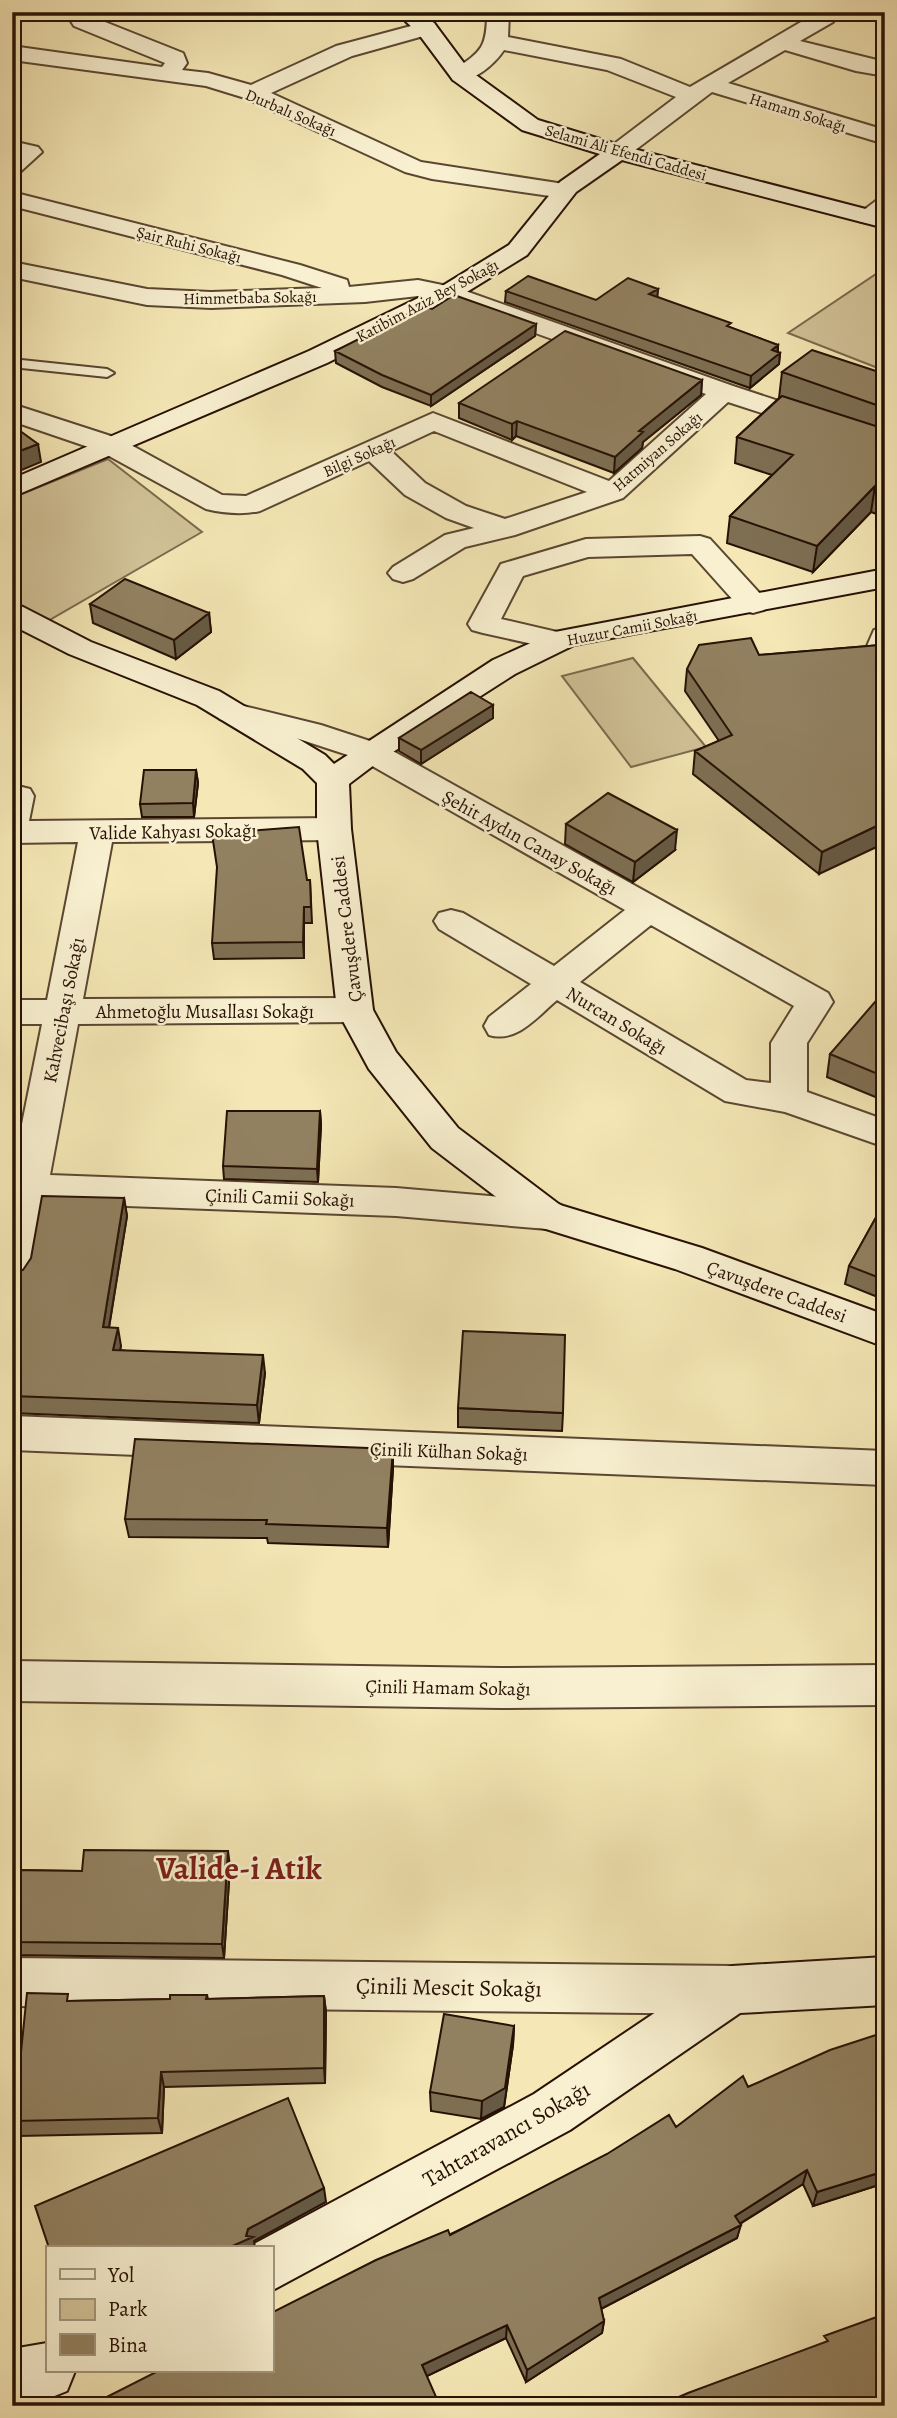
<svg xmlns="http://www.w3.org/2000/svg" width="897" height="2418" font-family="Alegreya,serif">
	<rect width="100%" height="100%" fill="#f5e8b6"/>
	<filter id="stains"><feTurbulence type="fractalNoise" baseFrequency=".00286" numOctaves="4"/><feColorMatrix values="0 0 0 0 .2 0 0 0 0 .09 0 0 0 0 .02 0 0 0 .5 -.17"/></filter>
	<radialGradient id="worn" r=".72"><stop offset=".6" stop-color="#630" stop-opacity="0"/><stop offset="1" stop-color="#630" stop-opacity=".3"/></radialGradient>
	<path fill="#d2c398" stroke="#7c6a4e" stroke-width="2" d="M885,268L883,370L788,333Z
		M108,459L202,532L46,622L12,603V498Z
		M633,658L706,747L631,767L562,676Z"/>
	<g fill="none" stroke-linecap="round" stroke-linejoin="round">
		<g stroke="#5a4731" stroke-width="4">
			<path id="lane" d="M12,359L107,369L114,373L107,377L12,367Z"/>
		</g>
		<g stroke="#5a4731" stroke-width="4">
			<path id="street" d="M65,12H86L90,16L183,53L187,63L182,70L208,73L251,85L336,46L426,22L434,23L437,28L434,33L352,56L271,93L421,162L564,184L572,186L576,191L572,196L564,198L432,179L405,172L245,98L206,86L12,60V46L162,67L165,63L74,26Z
				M487,12H509L508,37L621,59L690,87L813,15L812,12H834L836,17L833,22L800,41L885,62V76L856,71L785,50L728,83L885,130V144L712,92L626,157H610L606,152L610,147L676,97L607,70L504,50C494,65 472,84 453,80L450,75L453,70C482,52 487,47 487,12Z
				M12,141L38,147L42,152L20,172L12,174Z
				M12,192L300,265L347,280L349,287L418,280L457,288L733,386L885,436V453L728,402L623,498L515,535L465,547L413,579L403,582L393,579L388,573L393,567L445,535L474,528L446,518L405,495L369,461L260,511C243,515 223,513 206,509L100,451L12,421V404L120,439L222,495L246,496L433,413L609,481L706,394L443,300L418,296L365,302L211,308L147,305L12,277V262L147,289L211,292L322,288L282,275L12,206ZM434,431L587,492L505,519L466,506L425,483L391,451Z
				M885,198V216L868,223L859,221L856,216L877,200Z
				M700,536L710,539L764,598L768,604L764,610L753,613L742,610L692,554L588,557L523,576L501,619L570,635L574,641L570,647L559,650L483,633L472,630L468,624L501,564L586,539Z
				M885,627V667L874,664L867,646L874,630Z
				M231,703L321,725L382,745L828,993L833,1002L807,1043V1092L885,1120V1147L785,1112L725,1101L557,1000C537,1017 517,1043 489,1035L484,1026L489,1017L531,984L439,929L434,921L439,913L451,910L463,913L554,966L625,910L360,759L299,739L220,719L215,712L220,705ZM651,925L794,1006L771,1043V1083L746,1080L580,982Z
				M18,786L30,789L34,796L29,821L334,818L346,822L351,829L346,836L334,840L112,842L83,999L355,998L368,1001L373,1010L368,1019L355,1022L78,1024L50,1175L396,1188L547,1201L561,1205L566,1215L561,1225L547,1229L396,1216L45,1203L32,1275L26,1286L12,1290V1174L42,1024H12V1000H47L78,842L12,843V787Z
				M12,1416L885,1451V1485L12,1450Z
				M12,1661L501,1668L885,1665V1705L501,1708L12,1701Z
				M12,1958L732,1966L750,1973L757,1990L750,2007L732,2014L12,2006Z"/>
		</g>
		<g stroke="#271105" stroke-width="4">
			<path id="secondary" d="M396,12H419L434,23L469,70L538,120L626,147L885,214V228L622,160L576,192L527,255L457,298L327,363L12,497V479L309,351L439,288L509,245L560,182L600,154L522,130L453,80L418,33Z
				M885,569V587L574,645L515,674L382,759L349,784L351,829L373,1010L396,1052L458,1128L560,1205L702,1248L885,1315V1347L675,1269L533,1225L432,1148L369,1069L337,1010L317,829V783L303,769L197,705L69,654L12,625V604L23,607L91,642L219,691L325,755L334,764L493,660L555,632Z
				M885,1957V2005L740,2013L570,2130L271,2291V2248H251L252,2245L534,2094L714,1973L732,1966Z
				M47,2343V2371H75L67,2391L47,2399L12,2405V2349Z"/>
		</g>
		<use href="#lane" fill="#f8f0d0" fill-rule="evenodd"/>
		<use href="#street" fill="#f8f0d0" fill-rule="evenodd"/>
		<use href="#secondary" fill="#f8f0d0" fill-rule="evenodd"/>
	</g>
	<path fill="#7e6f53" stroke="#271105" stroke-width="2" d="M658,289L657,297L731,328L778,345V352L780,353L779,364L750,388L505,302L506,291L596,300Z
		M432,309L536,324L535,336L431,406L382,387L336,363L335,351Z
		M782,372L885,374V517L871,512L813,572L727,543L730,516L772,475L735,463L737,437L779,398Z
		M702,380L701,395L643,442L642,448L614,473L516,436L512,440L459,418V403Z
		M90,604L209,613L211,632L176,659L93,623Z
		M880,645L819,874L693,774L695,751L719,741L685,691L687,669L759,655Z
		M493,705V718L421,764L399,751V738Z
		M196,770L198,783L194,817H142L140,804Z
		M566,824L675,850L633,882L565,844Z
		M307,880H310L312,923H304V958L214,959L212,943Z
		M885,997V1101L827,1077L830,1054Z
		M320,1111L321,1125L318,1182L224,1179L223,1166Z
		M124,1198L127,1216L109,1328L121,1346L120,1350L265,1373L259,1423L12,1413V1324L15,1312H12V1273L23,1270Z
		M885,1201V1300L845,1284L849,1266Z
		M458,1408L563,1413L562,1431L458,1427Z
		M393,1449V1468L388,1547L268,1543L267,1538L129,1537L125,1519Z
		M230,1866L224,1958L12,1955V1870L82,1871Z
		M207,1995L208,1999L324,1996L326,2012L325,2083L164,2087L162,2133L19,2136L14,2121L70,2001L170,1999Z
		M514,2026L513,2045L504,2107L481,2119L431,2111L430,2092Z
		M885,2032V2183L813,2206L803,2184L740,2224L737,2238L601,2309L604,2321L602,2333L526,2382L506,2338L427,2376L97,2402L676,2127L748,2087Z"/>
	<path fill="#665a44" stroke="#271105" stroke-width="2" d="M658,289L657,300L649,294Z
		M536,324L535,336L431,406V395Z
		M778,345L777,355L780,353L779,364L750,388L751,376L772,350Z
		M702,380L701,395L643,442L642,448L614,473L615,457L639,431Z
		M517,421L516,436L512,440V424Z
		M38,444L41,462L12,474V454Z
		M875,486L871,512L813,572L817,546Z
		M209,613L211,632L176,659L174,640Z
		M493,705V718L421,764V750Z
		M196,770L198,783L194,817L193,803Z
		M885,822V843L819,874L822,852Z
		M677,830L675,850L633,882L635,862Z
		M304,907V958L303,942Z
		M320,1111L321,1125L318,1182L317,1169Z
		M124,1198L127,1216L106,1345L103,1327Z
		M118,1328L121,1346L116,1368L113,1350Z
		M263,1355L265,1373L259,1423L257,1405Z
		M393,1449V1468L388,1547L387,1528Z
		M228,1851L230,1866L224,1958L222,1944Z
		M324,1996L326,2012L325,2083L324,2068Z
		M514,2026L513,2045L504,2107L481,2119L482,2101Z
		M161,2072L164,2087L162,2133L158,2118Z
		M807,2170L803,2184L731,2229L735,2216Z
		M885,2171V2183L813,2206L817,2192Z
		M324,2188L326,2202L254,2241L255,2248H228L246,2236L248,2229Z
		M741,2225L737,2238L597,2311L599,2298Z
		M604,2321L602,2333L526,2382L527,2370Z
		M507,2325L506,2338L423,2378L422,2365Z"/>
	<path fill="#928161" stroke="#271105" stroke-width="2" d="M528,276L596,300L628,278L658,289L649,294L731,323L727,326L778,345L772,350L780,353L751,376L506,291Z
		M454,295L536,324L431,395L382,375L335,351L424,306L432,309Z
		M565,331L702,380L639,431L643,432L615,457L517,421L512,424L459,403Z
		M812,350L885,374V408L782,372Z
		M782,396L885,429V489L875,486L817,546L730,516L793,455L737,437Z
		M12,425L38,444L12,454Z
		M125,579L209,613L174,640L90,604Z
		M751,638L759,655L880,645L885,646V822L822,852L695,751L732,735L687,669L699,645Z
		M471,692L493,705L421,750L399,738Z
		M144,770H196L193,803L140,804Z
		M608,793L677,830L635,862L566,824Z
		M299,827L307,880H310L311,907H304L303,942L212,943L217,867L212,834Z
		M881,995L885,997V1077L830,1054Z
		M227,1111H320L317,1169L223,1166Z
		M42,1196L124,1198L103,1327L118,1328L113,1350L263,1355L257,1405L12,1396V1324L20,1294H12V1273L23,1270L31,1258Z
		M885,1201V1280L849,1266Z
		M463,1331L565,1335L563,1413L458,1408Z
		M135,1439L393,1449L387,1528L266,1524L267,1520L125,1519Z
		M84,1850L228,1851L222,1944L12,1942V1870L82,1871Z
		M27,1993L68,1994L67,2001L170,1999V1995H207L206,1999L324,1996V2068L161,2072L158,2118L14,2121Z
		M444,2014L514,2026L505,2088L482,2101L430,2092Z
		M885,2032V2171L817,2192L807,2170L735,2216L741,2225L599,2298L604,2321L527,2370L507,2325L422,2365L440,2406H76L97,2402L158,2371H271V2313L376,2260L448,2230L450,2235L607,2154L669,2115L676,2127L743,2076L748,2087L830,2050Z
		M288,2098L324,2188L248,2229L246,2236L253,2237L228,2248H49L35,2206Z
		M885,2314V2406H658L688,2393L828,2341L824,2336Z"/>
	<g text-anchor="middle" stroke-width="5" stroke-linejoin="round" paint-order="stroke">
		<g font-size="16" fill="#271105" stroke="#f8f0d0">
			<text transform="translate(291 112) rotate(23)" y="6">Durbalı Sokağı</text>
			<text transform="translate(798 112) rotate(17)" y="6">Hamam Sokağı</text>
			<text transform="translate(626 152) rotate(16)" y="6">Selami Ali Efendi Caddesi</text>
			<text transform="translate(189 244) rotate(14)" y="6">Şair Ruhi Sokağı</text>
			<text transform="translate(250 297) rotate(-1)" y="6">Himmetbaba Sokağı</text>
			<text transform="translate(427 300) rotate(-28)" y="6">Katibim Aziz Bey Sokağı</text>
			<text transform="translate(657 451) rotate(-41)" y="6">Hatmiyan Sokağı</text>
			<text transform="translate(359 456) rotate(-24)" y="6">Bilgi Sokağı</text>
			<text transform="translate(632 627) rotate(-11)" y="6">Huzur Camii Sokağı</text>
		</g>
		<g font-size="19" fill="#271105" stroke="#f8f0d0">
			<text transform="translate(173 831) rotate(-1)" y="7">Valide Kahyası Sokağı</text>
			<text transform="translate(530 842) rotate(29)" y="7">Şehit Aydın Canay Sokağı</text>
			<text transform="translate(346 929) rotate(-97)" y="7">Çavuşdere Caddesi</text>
			<text transform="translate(63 1010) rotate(-79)" y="7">Kahvecibaşı Sokağı</text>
			<text x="205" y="1018">Ahmetoğlu Musallası Sokağı</text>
			<text transform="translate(617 1020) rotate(31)" y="7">Nurcan Sokağı</text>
			<text transform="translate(280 1197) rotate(2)" y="7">Çinili Camii Sokağı</text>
			<text transform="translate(777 1291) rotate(20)" y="7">Çavuşdere Caddesi</text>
			<text transform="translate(449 1451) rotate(2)" y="7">Çinili Külhan Sokağı</text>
			<text transform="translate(448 1687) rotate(1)" y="7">Çinili Hamam Sokağı</text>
		</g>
		<g font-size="23" fill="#271105" stroke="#f8f0d0">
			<text transform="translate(449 1987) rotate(1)" y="8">Çinili Mescit Sokağı</text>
			<text transform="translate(506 2134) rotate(-30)" y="8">Tahtaravancı Sokağı</text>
		</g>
		<g font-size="32" font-weight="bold" fill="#7a1f14" stroke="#f8f0d0">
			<text x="239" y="1879">Valide-i Atik</text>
		</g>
	</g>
	<rect width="897" height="2418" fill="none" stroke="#f5e8b6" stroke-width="42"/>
	<rect x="14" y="14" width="869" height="2390" fill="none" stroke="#271105" stroke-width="3.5"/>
	<rect x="21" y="21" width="855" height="2376" fill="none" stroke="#271105" stroke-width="2"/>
	<rect x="46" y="2246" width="228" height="126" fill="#f8f0d0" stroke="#a4977f" stroke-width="2"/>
	<rect x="60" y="2269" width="35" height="10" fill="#f8f0d0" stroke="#a4977f" stroke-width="2"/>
	<text x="108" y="2282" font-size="21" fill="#271105">Yol</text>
	<rect x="60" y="2299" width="35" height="21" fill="#d2c398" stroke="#a4977f" stroke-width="2"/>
	<text x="108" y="2316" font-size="21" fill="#271105">Park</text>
	<rect x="60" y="2334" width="35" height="21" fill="#928161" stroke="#a4977f" stroke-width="2"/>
	<text x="108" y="2352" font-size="21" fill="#271105">Bina</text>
	<rect width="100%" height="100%" filter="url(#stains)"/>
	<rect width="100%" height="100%" fill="url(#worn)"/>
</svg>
